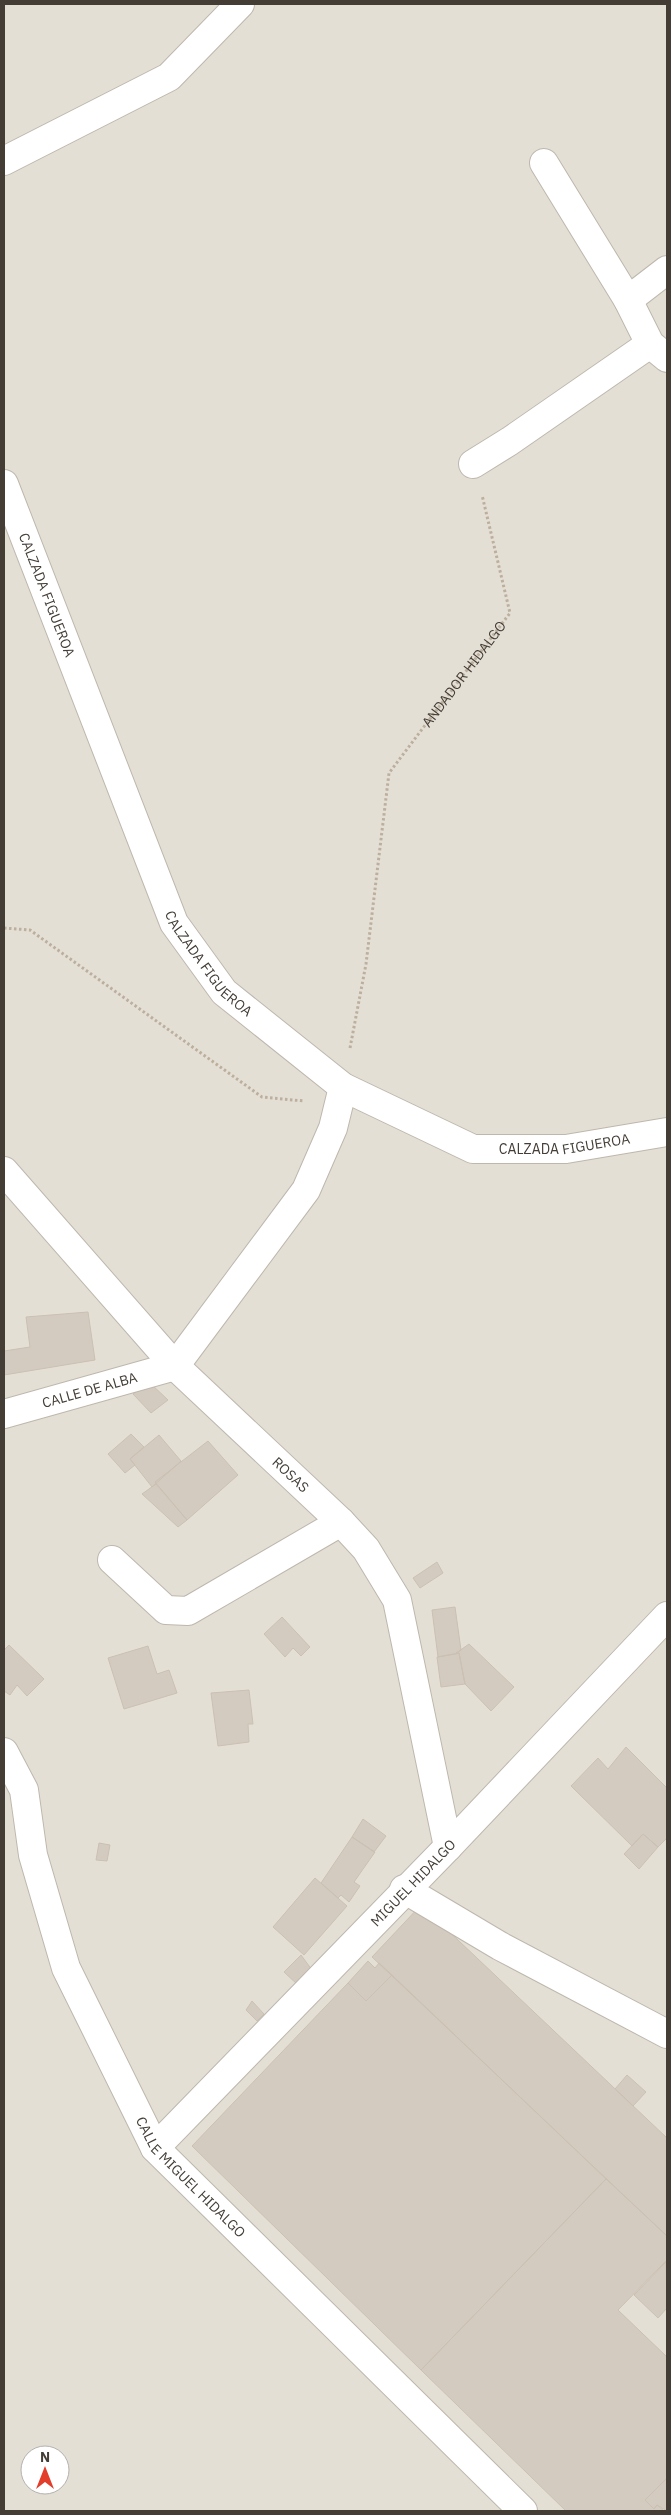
<svg xmlns="http://www.w3.org/2000/svg" width="671" height="2515" font-family="'IBM Plex Sans',sans-serif">
	<rect width="100%" height="100%" fill="#f1ede6"/>
	<path fill="#e4dfd5" fill-rule="evenodd" d="M4,4H667V2511H4ZM30,2455H60V2485H30Z"/>
	<path fill="#d4cbc0" stroke="#cbc0b1" d="M88,1312L95,1360L4,1375V1351L30,1347L26,1317Z
		M149,1382L168,1400L151,1413L133,1394Z
		M131,1434L144,1447L130,1459L135,1465L125,1473L108,1454Z
		M159,1435L181,1461L152,1487L130,1459Z
		M208,1441L238,1475L187,1520L155,1482Z
		M156,1484L187,1520L178,1527L142,1494Z
		M437,1562L443,1573L420,1588L413,1578Z
		M455,1607L461,1650L455,1654L438,1657L432,1610Z
		M282,1617L310,1647L301,1656L293,1648L285,1657L264,1634Z
		M469,1644L514,1687L491,1711L465,1684L459,1653L455,1654Z
		M9,1645L44,1679L27,1696L17,1685L10,1695L4,1691V1650Z
		M148,1646L157,1674L169,1670L177,1693L124,1709L108,1658Z
		M459,1653L465,1684L441,1687L437,1657Z
		M249,1690L253,1724H248L249,1742L218,1746L211,1693Z
		M626,1747L667,1788V1838L658,1847L643,1834L632,1846L571,1786L598,1758L608,1769Z
		M363,1819L386,1836L374,1852L352,1837Z
		M643,1834L658,1847L639,1869L624,1854Z
		M352,1837L375,1852L354,1882L360,1886L349,1902L341,1895L338,1898L321,1883Z
		M99,1843L110,1845L107,1861L96,1860Z
		M315,1878L347,1906L304,1955L273,1927Z
		M421,1905L667,2138V2236L372,1957Z
		M301,1955L312,1970L298,1985L284,1972Z
		M368,1961L375,1968L379,1963L392,1975L366,2001L348,1983Z
		M392,1975L606,2179L421,2370L192,2146L348,1983L366,2001Z
		M252,2001L264,2014L257,2021L246,2010Z
		M627,2075L646,2092L633,2106L615,2089Z
		M606,2179L667,2236V2260L618,2310L667,2357V2478L645,2500L654,2509L657,2505L664,2511H566L421,2370Z
		M666,2262L667,2308L658,2318L634,2295Z
		M667,2478V2511L657,2505L654,2509L645,2500Z"/>
	<g fill="none" stroke-linecap="round" stroke-linejoin="round">
		<g stroke="#beb7ad" stroke-width="30">
			<g id="minor">
				<path d="M4,161L169,77L240,4"/>
				<path d="M544,163L628,300L650,344L667,358"/>
				<path d="M628,300L667,270"/>
				<path d="M473,464L510,441L650,344"/>
				<path id="s2" d="M4,484L174,923L224,992L343,1087L473,1149H566L667,1132"/>
				<path id="s3" d="M4,1171L175,1366L341,1522L366,1549L397,1600L448,1847"/>
				<path id="s4" d="M4,1414L175,1366L306,1190L333,1128L343,1087"/>
				<path d="M112,1560L166,1610L188,1611L341,1522"/>
				<path id="s5" d="M4,1752L24,1790L33,1855L66,1968L155,2148L523,2511"/>
				<path d="M404,1889L500,1946L667,2034"/>
				<path id="s6" d="M155,2148L448,1847L667,1616"/>
			</g>
		</g>
		<g stroke="#bcaf9d" stroke-width="3" stroke-dasharray="2.5 2.5" stroke-linecap="butt">
			<path d="M4,928L30,930L262,1097L304,1101"/>
			<path id="s1" d="M350,1048L366,964L389,773L510,613L482,495"/>
		</g>
		<use href="#minor" stroke="#fff" stroke-width="28"/>
	</g>
	<g text-anchor="middle" stroke-width="4" stroke-linejoin="round" paint-order="stroke">
		<g font-size="14" fill="#433d36" stroke="#fff">
			<text dy="5" stroke="none"><textPath href="#s2" startOffset="119">CALZADA FIGUEROA</textPath></text>
			<text dy="5" stroke="none"><textPath href="#s1" startOffset="402">ANDADOR HIDALGO</textPath></text>
			<text dy="5" stroke="none"><textPath href="#s2" startOffset="524">CALZADA FIGUEROA</textPath></text>
			<text dy="5" stroke="none"><textPath href="#s2" startOffset="944">CALZADA FIGUEROA</textPath></text>
			<text dy="5" stroke="none"><textPath href="#s4" startOffset="89">CALLE DE ALBA</textPath></text>
			<text dy="5" stroke="none"><textPath href="#s3" startOffset="418">ROSAS</textPath></text>
			<text dy="5" stroke="none"><textPath href="#s6" startOffset="370">MIGUEL HIDALGO</textPath></text>
			<text dy="5" stroke="none"><textPath href="#s5" startOffset="472">CALLE MIGUEL HIDALGO</textPath></text>
		</g>
	</g>
	<rect width="671" height="2515" fill="none" stroke="#433d36" stroke-width="10"/>
	<g transform="translate(45 2470)"><circle r="24" fill="#ffffff" stroke="#b4b1af"/>
	<path d="M0-4L9 19L0 12L-9 19Z" fill="#e33d2b"/>
	<text y="-8" font-size="14" font-weight="bold" text-anchor="middle" fill="#433d36">N</text>
	</g>
</svg>
